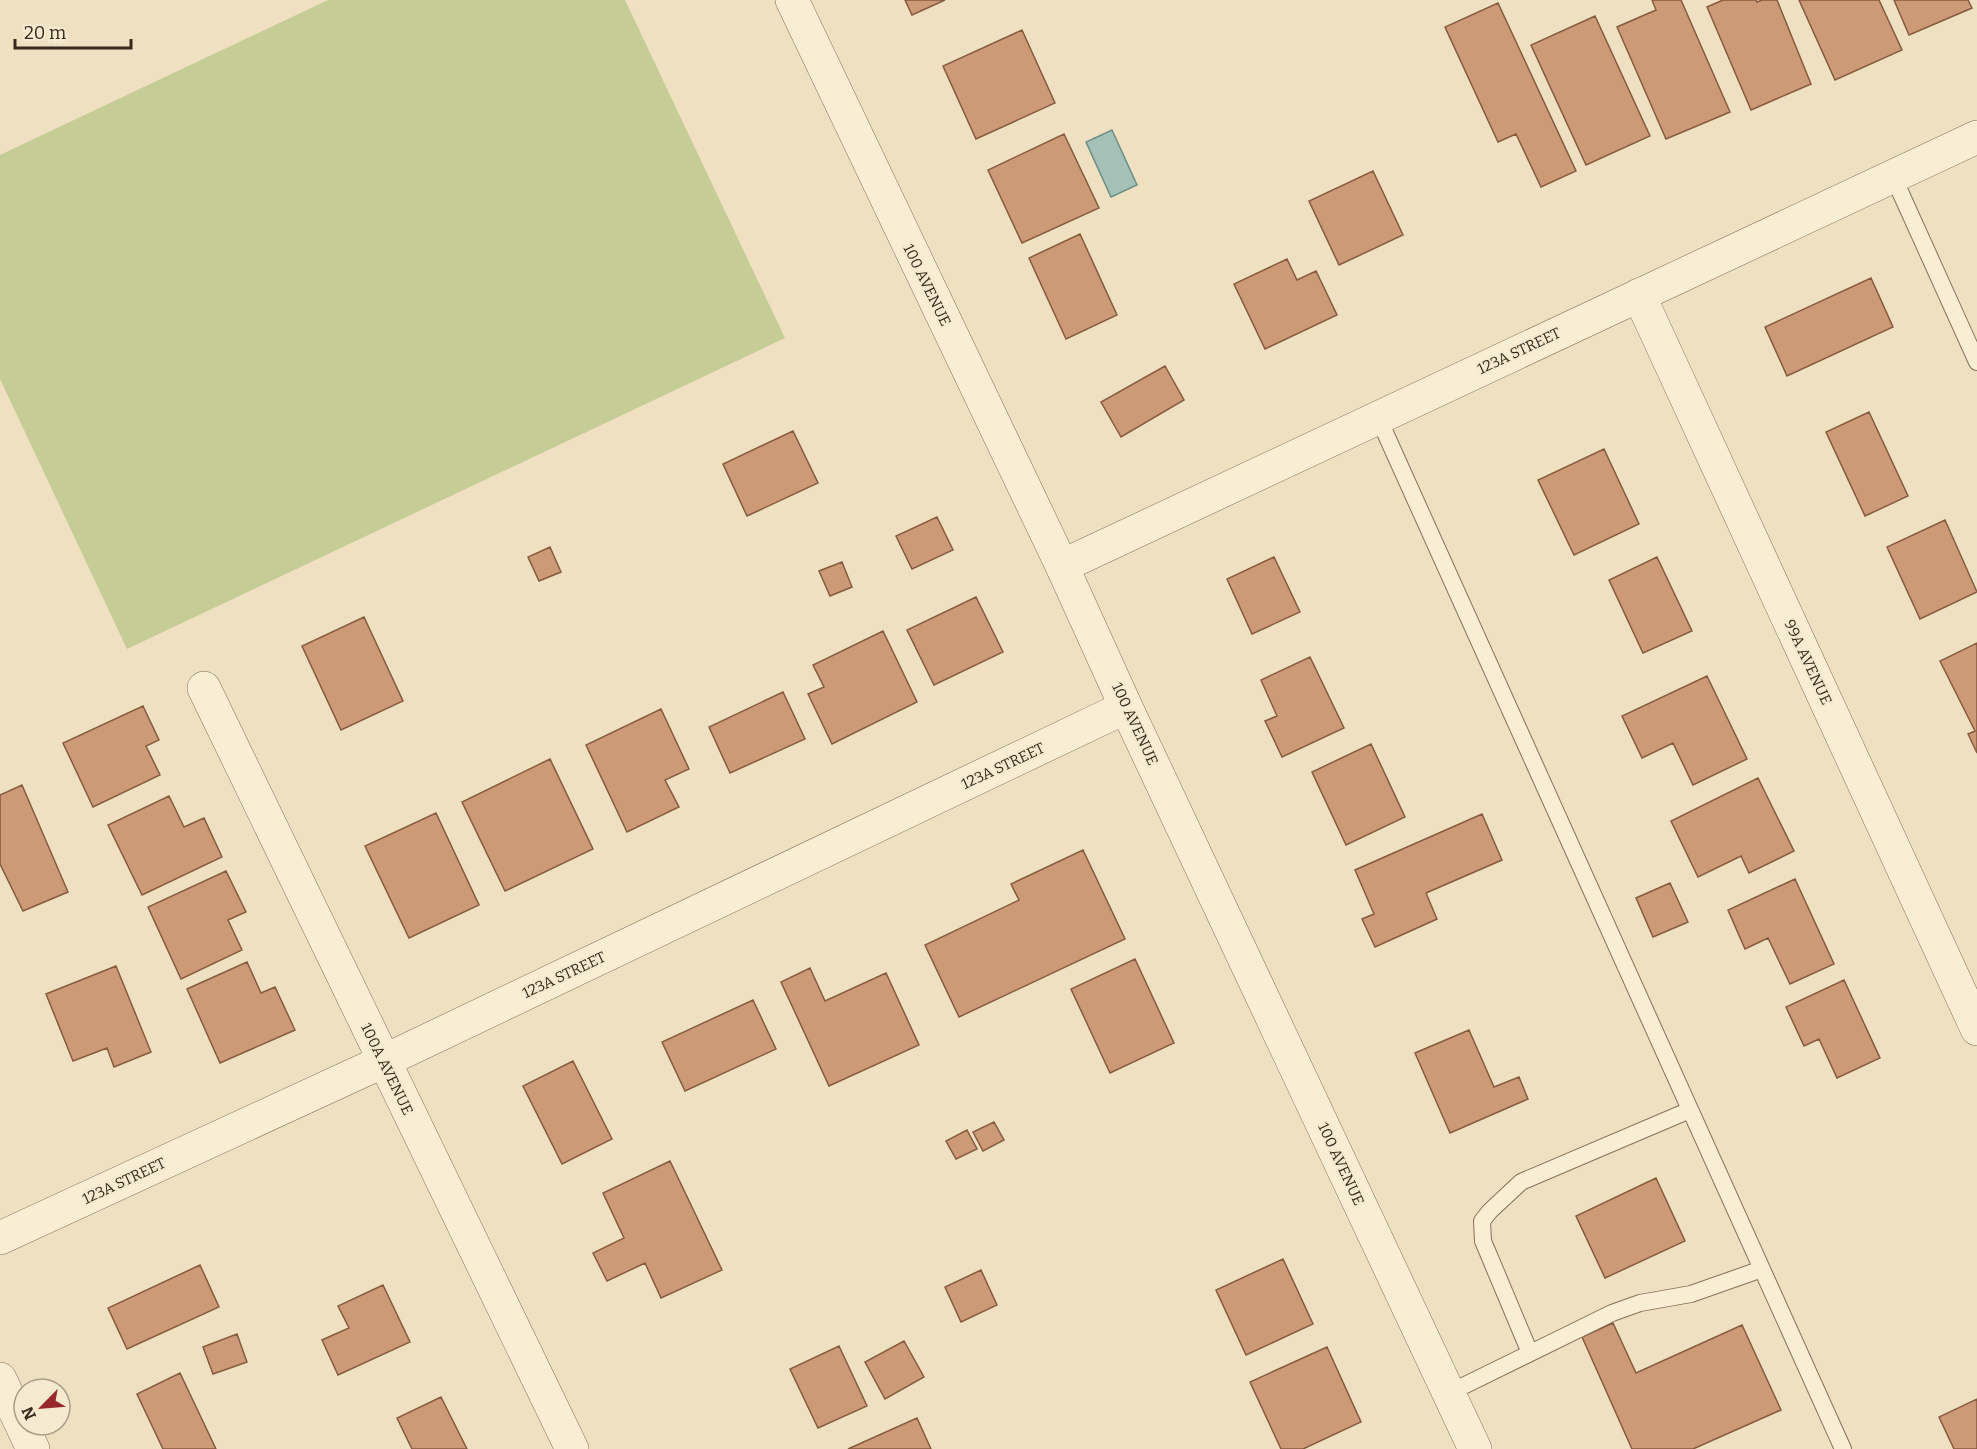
<svg xmlns="http://www.w3.org/2000/svg" width="1977" height="1449" font-family="Bitter,serif">
	<rect width="100%" height="100%" fill="#eee0c1"/>
	<path fill="#c5cc95" d="M328,0H625L785,338L127,649L0,379V155Z"/>
	<path fill="#a4c0b7" stroke="#6b8e85" stroke-width="1.5" d="M1112,130L1137,185L1111,197L1086,142Z"/>
	<path fill="#cc9a77" stroke="#865b3e" stroke-width="1.5" d="M905,0H945L912,15Z
		M1652,0H1681L1730,112L1666,139L1617,27L1656,10Z
		M1723,0H1756L1757,2L1762,0H1777L1811,84L1751,110L1707,7Z
		M1799,0H1879L1902,50L1835,80Z
		M1894,0H1968L1972,8L1909,35Z
		M1498,3L1576,171L1541,187L1516,134L1498,142L1445,27Z
		M1595,16L1650,136L1586,165L1531,45Z
		M1022,30L1055,103L976,139L943,66Z
		M1064,134L1099,208L1022,243L988,170Z
		M1373,171L1403,235L1339,265L1309,201Z
		M1080,234L1117,315L1066,339L1029,258Z
		M1287,259L1297,280L1316,271L1337,315L1265,349L1234,284Z
		M1871,278L1893,327L1787,376L1765,327Z
		M1165,366L1184,400L1121,437L1101,402Z
		M1869,412L1908,496L1865,516L1826,432Z
		M793,431L818,483L747,516L723,464Z
		M1604,449L1639,524L1574,555L1538,480Z
		M937,517L953,550L912,569L896,536Z
		M1945,520L1977,592L1920,619L1887,547Z
		M550,547L561,572L539,581L528,557Z
		M1274,557L1300,612L1252,634L1227,579Z
		M1657,557L1692,631L1643,653L1609,580Z
		M842,562L852,587L830,596L819,571Z
		M976,597L1003,652L934,685L907,630Z
		M364,617L403,701L341,730L302,646Z
		M883,631L917,702L832,744L808,694L824,687L813,665Z
		M1977,643V753L1968,734L1975,731L1940,661Z
		M1310,657L1344,728L1282,757L1265,721L1277,716L1261,680Z
		M1707,676L1747,759L1693,785L1673,743L1642,758L1622,716Z
		M783,692L805,739L730,773L709,727Z
		M143,706L159,740L146,746L160,775L93,807L63,743Z
		M661,709L689,769L665,780L679,807L627,832L586,745Z
		M1371,744L1405,817L1346,845L1312,772Z
		M550,759L593,849L505,891L462,802Z
		M1758,778L1794,851L1749,873L1741,856L1698,877L1671,821Z
		M22,785L68,892L23,911L0,864V795Z
		M169,796L184,827L204,818L222,857L142,895L108,825Z
		M436,813L479,905L409,938L365,846Z
		M1482,814L1502,860L1426,893L1437,919L1375,947L1362,919L1374,914L1355,870Z
		M1083,850L1125,939L959,1017L925,945L1019,900L1011,884Z
		M226,871L246,912L228,920L242,950L181,979L148,907Z
		M1795,879L1834,964L1790,984L1768,938L1745,949L1728,910Z
		M1670,883L1688,922L1653,937L1636,898Z
		M1135,959L1174,1043L1110,1073L1071,989Z
		M247,962L261,993L275,987L295,1030L220,1063L187,989Z
		M116,966L151,1052L114,1067L107,1048L73,1061L46,994Z
		M810,968L825,1001L886,973L919,1045L829,1086L781,982Z
		M1844,980L1880,1058L1837,1078L1819,1039L1804,1046L1786,1007Z
		M753,1000L776,1049L685,1091L662,1042Z
		M1469,1030L1494,1087L1519,1077L1528,1099L1450,1133L1415,1053Z
		M573,1061L612,1139L562,1164L523,1086Z
		M994,1122L1004,1140L983,1151L973,1132Z
		M967,1130L977,1149L956,1159L946,1141Z
		M670,1161L722,1270L661,1298L645,1263L607,1281L593,1253L624,1238L603,1193Z
		M1656,1178L1685,1241L1605,1278L1576,1216Z
		M1283,1259L1313,1324L1246,1355L1216,1290Z
		M200,1265L219,1307L127,1349L108,1308Z
		M981,1270L997,1305L961,1322L945,1287Z
		M383,1285L410,1342L338,1375L322,1340L349,1328L338,1306Z
		M1613,1323L1636,1373L1742,1325L1781,1410L1693,1449H1632L1582,1337Z
		M237,1334L247,1362L213,1374L203,1347Z
		M904,1341L924,1377L885,1399L865,1362Z
		M839,1346L867,1406L818,1428L790,1369Z
		M1327,1347L1361,1422L1303,1449H1281L1250,1382Z
		M180,1373L216,1449H163L137,1394Z
		M441,1397L467,1449H412L397,1418Z
		M1977,1399V1449H1954L1939,1417Z
		M917,1418L931,1449H848Z"/>
	<g fill="none" stroke-linecap="round" stroke-linejoin="round">
		<g stroke="#877159" stroke-width="18">
			<path id="service" d="M1893,176L1977,362
				M1378,417L1843,1449
				M1530,1353L1483,1241L1482,1221L1490,1211L1521,1182L1690,1110
				M1449,1393L1612,1313L1640,1303L1691,1294L1762,1269"/>
		</g>
		<g stroke="#877159" stroke-width="34">
			<path id="minor" d="M1639,295L1977,1029
				M1062,566L1126,707L1475,1449
				M204,688L572,1449
				M0,1238L384,1061L1126,707
				M0,1379L33,1449"/>
		</g>
		<g stroke="#877159" stroke-width="34">
			<path id="tertiary" d="M792,0L1062,566L1977,137"/>
		</g>
		<use href="#service" stroke="#f9edd4" stroke-width="16"/>
		<use href="#minor" stroke="#f9edd4" stroke-width="33"/>
		<use href="#tertiary" stroke="#f9edd4" stroke-width="33"/>
	</g>
	<g text-anchor="middle" stroke-width="4.5" stroke-linejoin="round" paint-order="stroke">
		<g font-size="15" fill="#37291d" stroke="#f5ead0">
			<text transform="translate(927 285) rotate(64)" y="5">100 AVENUE</text>
			<text transform="translate(1519 351) rotate(-25)" y="5">123A STREET</text>
			<text transform="translate(1808 662) rotate(65)" y="5">99A AVENUE</text>
			<text transform="translate(1135 724) rotate(65)" y="5">100 AVENUE</text>
			<text transform="translate(1003 766) rotate(-25)" y="5">123A STREET</text>
			<text transform="translate(564 975) rotate(-25)" y="5">123A STREET</text>
			<text transform="translate(387 1069) rotate(64)" y="5">100A AVENUE</text>
			<text transform="translate(1341 1164) rotate(65)" y="5">100 AVENUE</text>
			<text transform="translate(124 1181) rotate(-25)" y="5">123A STREET</text>
		</g>
	</g>
	<g transform="translate(42 1407) rotate(245)"><circle r="28" fill="#f5ead0" stroke="#a99d88" stroke-width="1.5"/>
	<path d="M0-4.5L10 22L0 15L-10 22Z" fill="#96292a"/>
	<text y="-9" font-size="16" font-weight="bold" text-anchor="middle" fill="#37291d">N</text>
	</g>
	<path d="M15 39v9h116v-9" fill="none" stroke="#37291d" stroke-width="3"/>
	<text x="24" y="39" font-size="18" fill="#37291d" stroke="#f5ead0" stroke-width="4.5" paint-order="stroke">20 m</text>
</svg>
